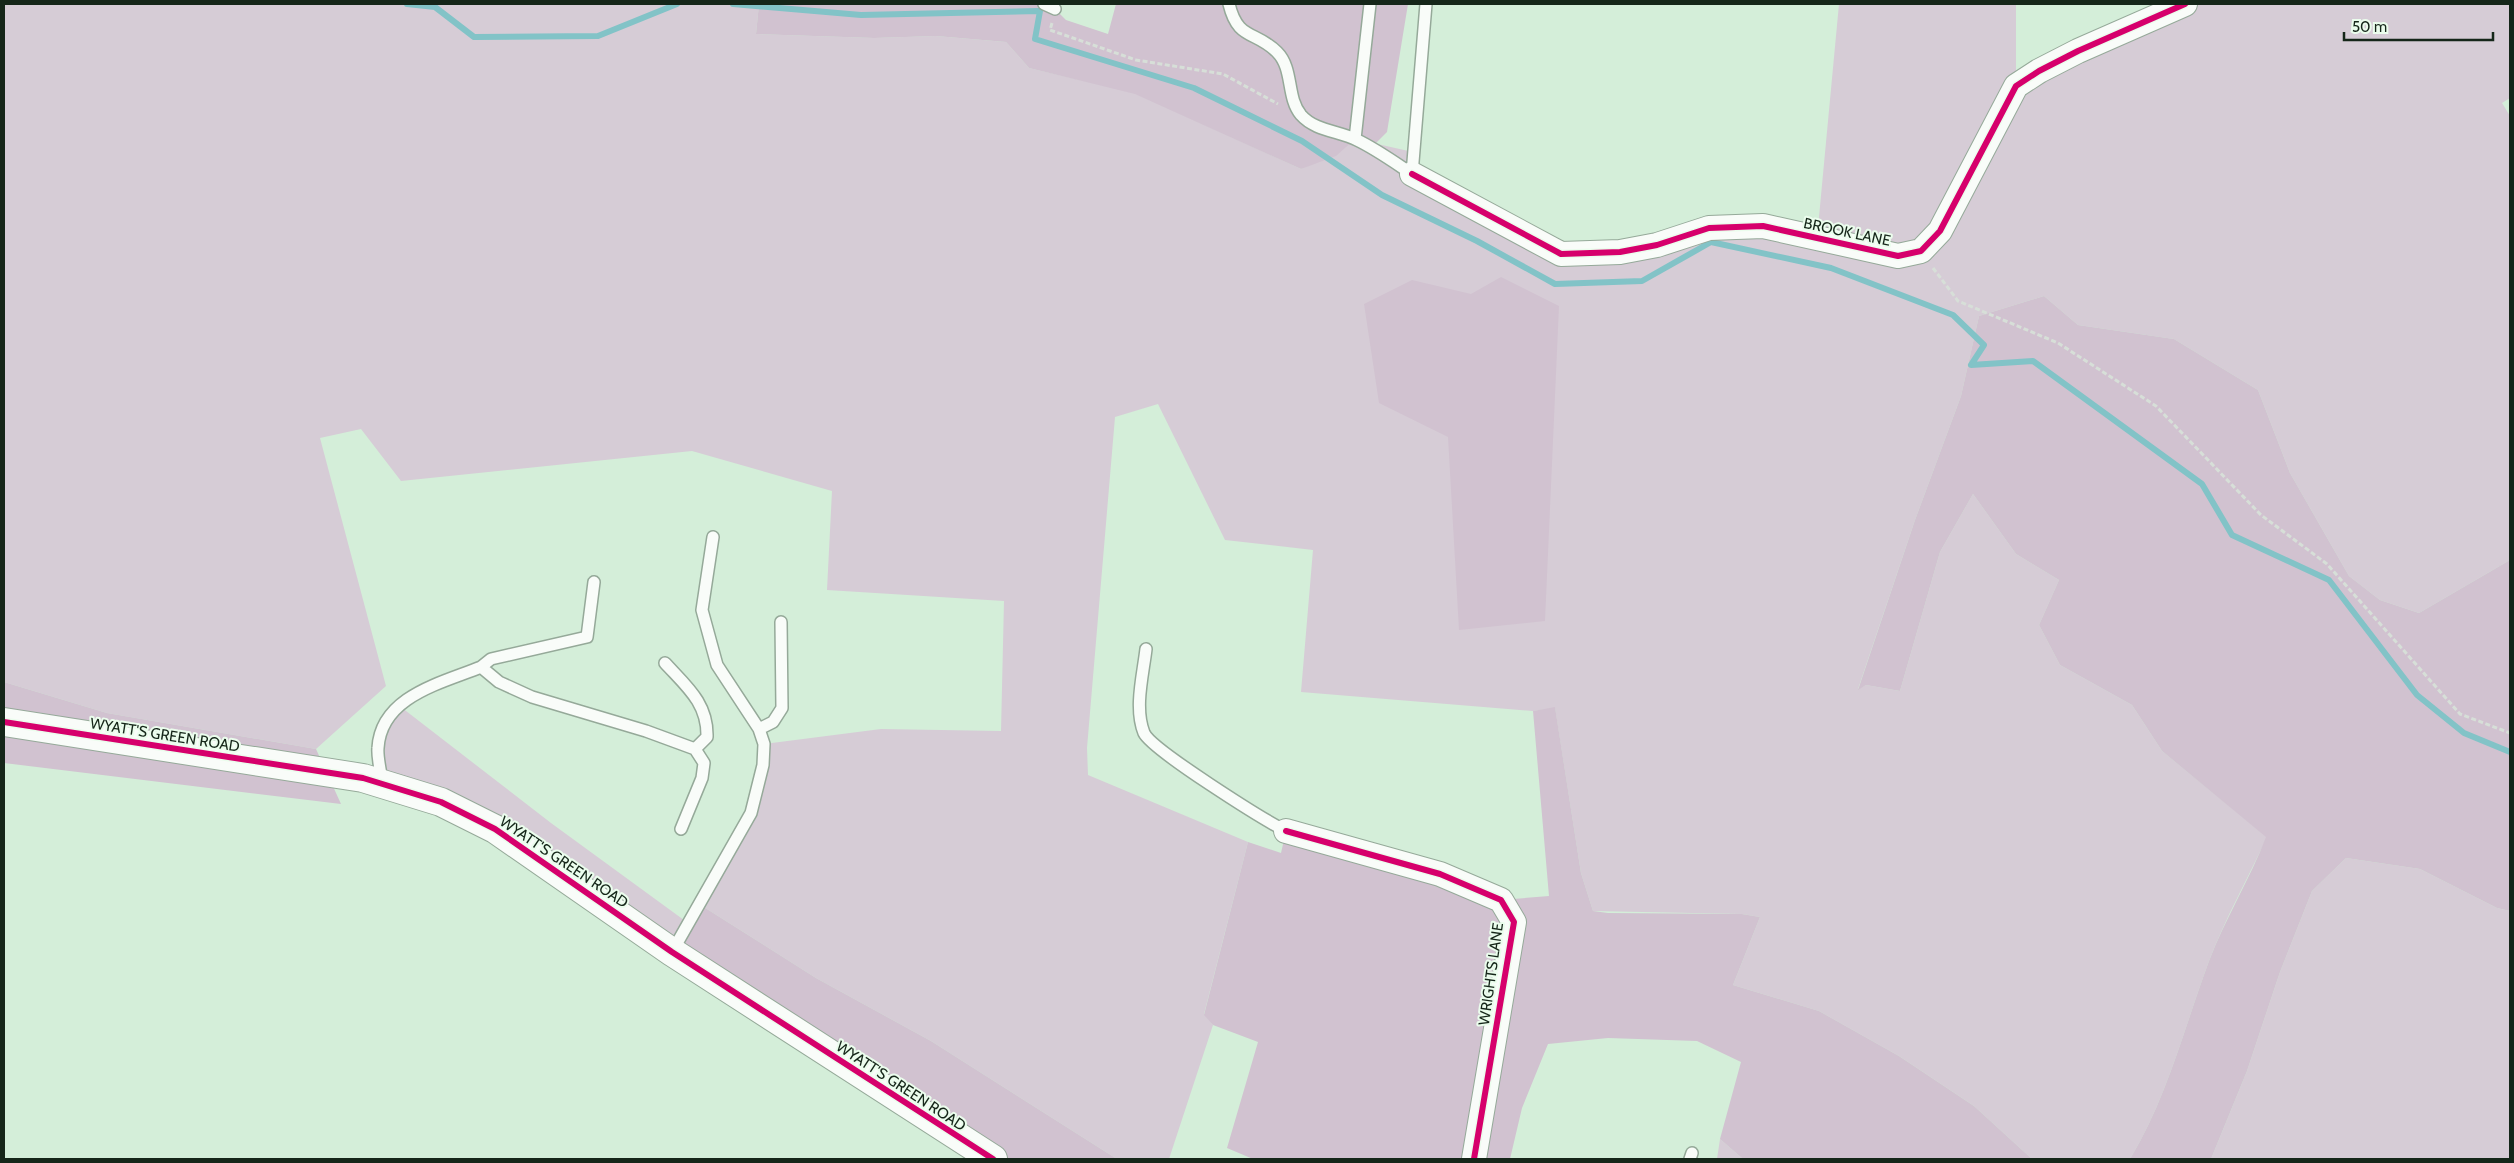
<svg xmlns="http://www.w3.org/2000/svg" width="2514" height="1163" font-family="Cabin,sans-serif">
	<rect width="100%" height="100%" fill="#d4eed9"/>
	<path fill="#d6ccd6" d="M4,4H759L756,34L874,38L936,36L1006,42L1029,68L1135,93L1301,169L1355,139L1413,152V174L1561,254L1709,228L1817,238L1839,4H2016V86L2185,4H2510V98L2502,103L2510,116V560L2419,613L2380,600L2349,576L2290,473L2258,390L2174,339L2078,325L2044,296L1979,316L1961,396L1915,520L1858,689L1866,685L1900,691L1940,552L1973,494L2016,554L2059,580L2039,625L2060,665L2132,705L2162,751L2267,837C2248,878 2225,919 2209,961C2184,1028 2167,1098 2130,1159H2032L1974,1106L1899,1056L1819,1011L1733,985L1760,917L1742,914L1593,911L1581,873L1555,708L1533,711L1301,692L1313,550L1225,540L1158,404L1115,417L1087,748L1088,775L1248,842L1204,1014L1213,1025L1169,1159H1117L931,1041L816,978L699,904L751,813L764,744L881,729L1001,731L1004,601L827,590L832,491L692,451L401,481L361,429L320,438L386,686L316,749L107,713L4,682Z
		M397,704L551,823L688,923L672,952L548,865L382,782L378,747Z
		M2346,858L2420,869L2497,908L2510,911V1159H2211L2247,1071L2280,972L2312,891Z
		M1720,1139L1743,1159H1717Z"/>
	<path fill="#d1c2d0" d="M759,4H1044L1055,9L1066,20L1108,34L1116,4H1408L1387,132L1371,148L1355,139L1336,156L1301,169L1135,94L1029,68L1006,42L936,36L874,38L756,34Z
		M1501,277L1559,306L1545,621L1459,630L1448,437L1379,403L1364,304L1412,280L1471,294Z
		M2044,296L2078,325L2174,339L2258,390L2290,473L2349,576L2380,600L2419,613L2510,560V911L2497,908L2420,869L2346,858L2312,891L2280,972L2247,1071L2211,1159H2130C2167,1098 2184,1028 2209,961C2225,919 2250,879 2266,837L2162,751L2132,705L2060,665L2039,625L2059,580L2016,554L1973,494L1940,552L1900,691L1866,685L1858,690L1915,520L1961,396L1979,316Z
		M4,682L107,713L316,749L341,804L4,763Z
		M1555,707L1581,873L1593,911L1608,913L1742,914L1760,917L1733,985L1819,1011L1899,1056L1974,1106L2032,1159H1743L1720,1139L1741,1062L1697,1041L1608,1038L1548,1044L1522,1108L1510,1159H1253L1227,1148L1258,1042L1213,1025L1204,1015L1248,842L1281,853L1286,831L1500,900L1549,896L1533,711Z
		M699,904L816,978L931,1041L1117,1159H993L672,952Z"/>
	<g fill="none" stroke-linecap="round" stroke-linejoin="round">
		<path stroke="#82c3c7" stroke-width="6" d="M407,4L435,7L474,37L598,36L677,4
			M733,4L861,15L1040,11L1035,39L1194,88L1302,141L1382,195L1477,241L1555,284L1642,281L1711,242L1831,268L1953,315L1984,345L1971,365L2033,361L2202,484L2232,535L2329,580L2417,695L2464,733L2510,752"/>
		<g stroke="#95a999" stroke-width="14">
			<path id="service" d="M1044,4L1055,9
				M1229,4C1238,41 1255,30 1277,52C1294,69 1286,97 1301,115C1315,131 1339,131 1357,140C1376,149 1394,162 1412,174
				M1355,139L1370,4
				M1412,174L1426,4
				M1146,649C1143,675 1134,708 1144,733C1152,750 1264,820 1286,831
				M665,663C686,686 708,703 707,737L695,749
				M481,667L499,682L532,697L646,731L695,749L704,763L702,778L681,829
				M759,729L773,722L782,708L781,622
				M382,782C381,771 377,758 378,748C381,696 442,683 481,667L491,659L587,637L594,582
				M672,952L751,813L763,765L764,744L759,729L717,665L702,610L713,537
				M1690,1159L1692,1153"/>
		</g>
		<g stroke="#95a999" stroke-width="26">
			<path id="minor" d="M1412,174L1561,254L1620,252L1657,245L1709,228L1763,226L1898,256L1921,251L1940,231L2016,86L2039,71L2078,51L2185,4
				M1286,831L1440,874L1501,900L1514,922L1474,1159"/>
		</g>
		<g stroke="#95a999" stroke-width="30">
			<path id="tertiary" d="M4,722L363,778L441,802L495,829L672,952L993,1159"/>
		</g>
		<path stroke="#d7dfd8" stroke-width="3" stroke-dasharray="5 2.5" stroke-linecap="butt" d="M1052,23L1050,30L1136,60L1223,74L1278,104
			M1933,268L1958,301L2058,343L2156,406L2261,515L2327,564L2460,714L2510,733"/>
		<use href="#service" stroke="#f9fcf9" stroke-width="11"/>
		<use href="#minor" stroke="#f9fcf9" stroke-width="24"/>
		<use href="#tertiary" stroke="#f9fcf9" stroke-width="28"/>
		<g stroke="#ebfded" stroke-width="9">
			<path id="cycleway" d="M1412,174L1561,254L1620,252L1657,245L1709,228L1763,226L1898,256L1921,251L1940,231L2016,86L2039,71L2078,51L2185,4
				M4,722L363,778L441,802L495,829L672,952L993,1159
				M1286,831L1440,874L1501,900L1514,922L1474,1159"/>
		</g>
		<use href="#cycleway" stroke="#d6006c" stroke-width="6"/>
	</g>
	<g text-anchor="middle" stroke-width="4" stroke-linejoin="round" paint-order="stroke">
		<g font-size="15" fill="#152619" stroke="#ebfded">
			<text transform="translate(1847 232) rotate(12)" y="5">BROOK LANE</text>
			<text transform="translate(165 735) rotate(9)" y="5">WYATT'S GREEN ROAD</text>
			<text transform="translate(564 862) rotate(34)" y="5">WYATT'S GREEN ROAD</text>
			<text transform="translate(1491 974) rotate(-82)" y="5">WRIGHTS LANE</text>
			<text transform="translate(901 1086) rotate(33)" y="5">WYATT'S GREEN ROAD</text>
		</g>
	</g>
	<rect width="2514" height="1163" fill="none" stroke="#152619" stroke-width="10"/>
	<path d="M2344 32v8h149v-8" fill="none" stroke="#152619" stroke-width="2.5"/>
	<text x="2352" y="32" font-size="15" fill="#152619" stroke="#ebfded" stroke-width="4" paint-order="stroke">50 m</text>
</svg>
